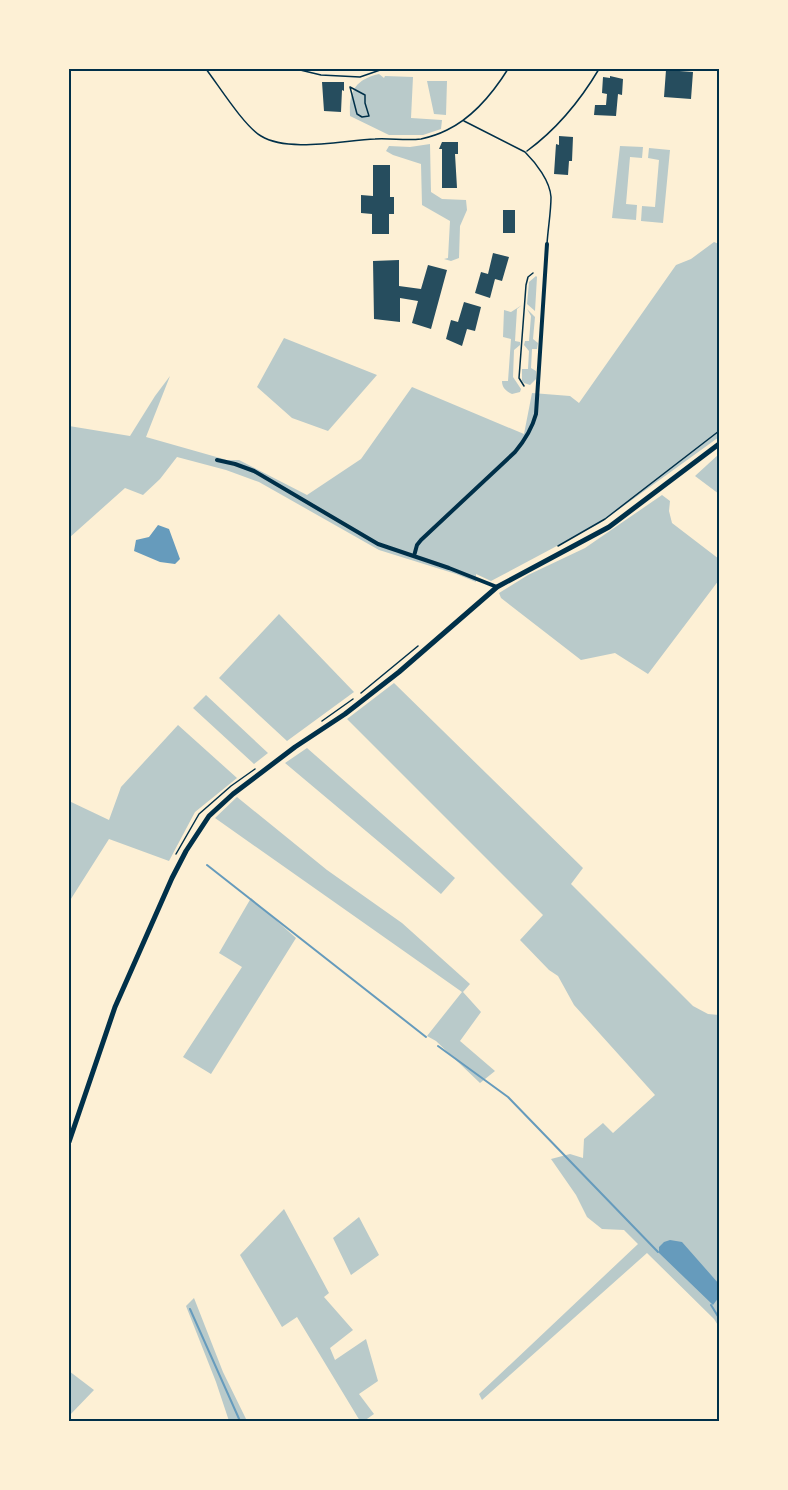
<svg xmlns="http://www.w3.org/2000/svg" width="788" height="1490" font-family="Poppins,sans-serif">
	<rect width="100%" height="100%" fill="#fdf0d5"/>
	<path fill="#b9caca" d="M379,74L384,78L385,76L413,77L411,118L442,120L441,129L423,135H389L350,116C349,92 354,80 379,74Z
		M427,81H447L446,115L434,114Z
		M430,144L431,192L442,199L466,200L467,210L460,226L459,258L451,261L444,259L448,258L450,221L422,205L421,164L393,155L386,151L389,146L410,147Z
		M620,146L643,147L642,158L630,157L626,204L637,205L636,220L612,218Z
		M649,148L670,150L663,223L641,221L642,206L655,207L659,160L648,158Z
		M714,242L719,244V437L600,523L491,581L476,574V582L456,574L379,550L259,482L226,470L177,457L160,479L143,495L125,488L69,538V426L130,436L155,396L170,376L146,437L227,460H239L307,495L361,459L412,387L524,434L532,393L570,396L579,403L676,265L691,259Z
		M536,276L537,277L535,311L527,304L529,282Z
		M522,305L517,309L515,341L520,342V345L514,350L513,377L521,389L520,392L512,394C506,391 502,388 502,381H508L511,339L503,337L504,310L511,312Z
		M527,309L535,317L533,339L538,343L537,349H532L531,368L536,371V379L530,385L524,383L522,381V369H528L529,351L524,345L525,341H529L531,316Z
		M284,338L377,375L328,431L292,418L257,387Z
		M719,454V494L695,476Z
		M662,495L670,501L669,511L672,523L719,559V580L648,674L615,653L581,660L501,598L499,593L528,575L585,548Z
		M279,614L354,692L287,741L219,678Z
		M394,683L583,868L571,884L693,1006L708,1014L719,1015V1327L714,1319L647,1253L482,1400L479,1394L638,1244L624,1230L602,1229L587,1217L576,1195L551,1159L570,1154L583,1158L584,1139L603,1123L613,1133L655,1095L574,1005L558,976L549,970L520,940L543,915L347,719Z
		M206,695L268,753L254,764L193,708Z
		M178,725L237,778L195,812L169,861L109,839L69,902V801L109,820L121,787Z
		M307,748L455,878L441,894L285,763Z
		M237,797L327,870L402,923L470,984L463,992L481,1012L460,1041L495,1071L480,1083L436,1041L427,1036L462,992L215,818Z
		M251,898L296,938L211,1074L183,1057L242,967L219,953Z
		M284,1209L329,1293L324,1297L353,1330L330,1348L335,1360L366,1339L378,1381L359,1394L374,1414L364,1421H360L297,1317L282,1327L240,1255Z
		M359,1217L379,1255L351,1275L333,1238Z
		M194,1298L223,1372L247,1421H229L216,1382L186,1306Z
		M69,1371L94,1390L69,1416Z"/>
	<path fill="#669bbc" d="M158,525L169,529L180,559L175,564L160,562L134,551L136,540L149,537Z
		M670,1240L682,1242L719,1284V1297L713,1305L659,1253V1247L664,1242Z"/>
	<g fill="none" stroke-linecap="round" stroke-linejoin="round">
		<path stroke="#669bbc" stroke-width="2" d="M207,865L426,1037
			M438,1046L508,1097L658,1252
			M711,1305L719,1318
			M190,1309L240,1421"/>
	</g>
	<path fill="#264d5e" d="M666,70L693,72L691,99L664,97Z
		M610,76L623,79L622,95L618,94L616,116L594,115L595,105H606L607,94L602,93L603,77L610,78Z
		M322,82H344V91L342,90L341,112L324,111Z
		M559,136L573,137L572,161H569L568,175L554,174L556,144L559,145Z
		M442,142H458V154H455L457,188H442V149H439Z
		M373,165H390V197H394V214H389V234H372V214L361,213V195L373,196Z
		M503,210H515V233H503Z
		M493,253L509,257L502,281L495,279L490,298L475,293L481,272L488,274Z
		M399,260V286L421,289L428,265L447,270L431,329L412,323L418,301L400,298V322L374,319L373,261Z
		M464,302L481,307L475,331L467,329L462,346L446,339L451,320L458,322Z"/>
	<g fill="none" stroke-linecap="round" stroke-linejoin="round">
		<path stroke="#003049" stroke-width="1.5" d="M350,87L365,95V103L369,116L362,117L357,114Z
			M558,546L605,519L719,431
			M361,693L418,646
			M322,721L353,699
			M176,854L199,814L231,786L255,769"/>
		<path stroke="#003049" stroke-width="1.5" d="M206,69C219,86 244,126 261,136C289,153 344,140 375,139C391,138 406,141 421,139C430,137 439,134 447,130C474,117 493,93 508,69
			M296,69L321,75L360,77L383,69
			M464,121L525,152C536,163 550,181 551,197C551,212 548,228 547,244
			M527,151C557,129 580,101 599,69
			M524,386L519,378L526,285L528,277L533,273"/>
		<path stroke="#003049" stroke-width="4" d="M217,460L235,464L254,471L378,544L449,568L497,587
			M414,556L417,545L421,540L515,452C525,440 532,429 536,414L547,244"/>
		<path stroke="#003049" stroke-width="5" d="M69,1142L115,1007L172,878L186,851L209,816L233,794L295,747L345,714L399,672L497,587L609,527L719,444"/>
	</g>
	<rect width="788" height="1490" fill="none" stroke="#fdf0d5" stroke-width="141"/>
	<rect x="70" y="70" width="648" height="1350" fill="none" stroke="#003049" stroke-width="2"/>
</svg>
